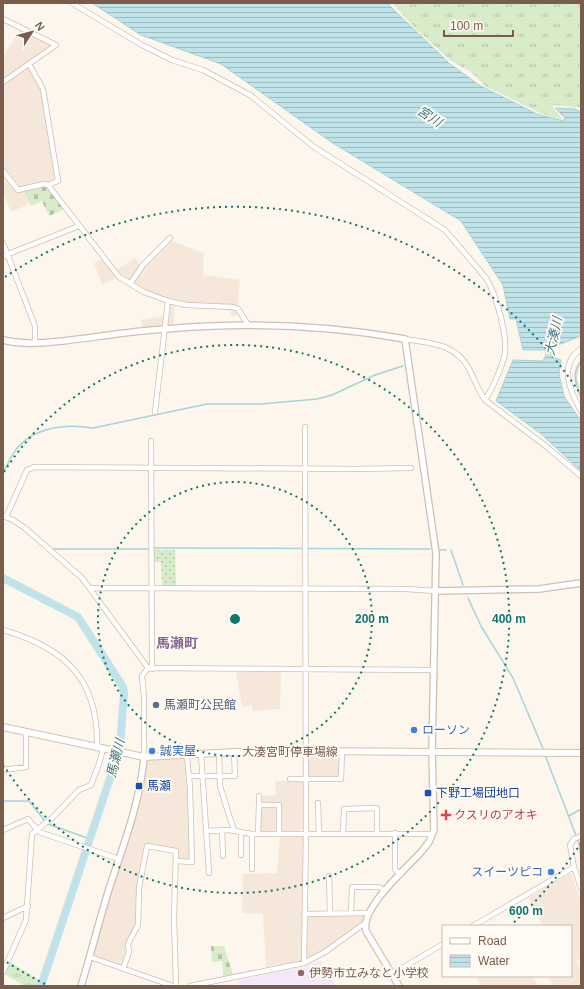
<svg xmlns="http://www.w3.org/2000/svg" width="584" height="989" font-family="Helvetica,'Noto Sans JP',sans-serif">
	<defs>
		<pattern id="grass-tufts" width="24" height="20" patternUnits="userSpaceOnUse"><rect width="24" height="20" fill="#d8ecc9"/><path d="M3 7l-1-3M5 7V3M7 7l1-3M15 17l-1-3M17 17v-4M19 17l1-3" fill="none" stroke="#b4c2a5"/></pattern>
		<pattern id="cemetery-stones" width="16" height="16" patternUnits="userSpaceOnUse"><rect width="16" height="16" fill="#d8ecc9"/><path d="M2 7V4a2 2 0 0 1 4 0v3zM10 15v-3a2 2 0 0 1 4 0v3z" fill="#b4c2a5"/></pattern>
		<pattern id="park-dots" width="8" height="8" patternUnits="userSpaceOnUse"><rect width="8" height="8" fill="#d8ecc9"/><path d="M2 2h.1M6 6h.1" fill="none" stroke="#b4c2a5" stroke-width="1.8" stroke-linecap="round"/></pattern>
		<pattern id="water-rules" width="6" height="5" patternUnits="userSpaceOnUse"><rect width="6" height="5" fill="#bfe3e8"/><path d="M0 2.5h6" fill="none" stroke="#a0bbbe"/></pattern>
	</defs>
	<rect width="100%" height="100%" fill="#fdf6ec"/>
	<path fill="#f5e8da" d="M22,27L57,45L31,64L45,88L59,182L25,197L29,204L11,212L5,197L3,198V57Z
		M167,239L204,253L203,275L240,280L237,316H230L231,309L175,305L173,326L143,329L141,320L164,316L165,302L142,293L117,278L102,284L94,263L105,257L116,270L135,258L140,265Z
		M236,672H281L280,709L253,711L252,705L242,707Z
		M307,754H340V777H307Z
		M187,756L192,862L176,861V851L147,846L139,888L136,932L123,969L90,957L119,859L144,757Z
		M275,781H303V830L281,832L282,803H261V796L276,795Z
		M259,805H279V833H258Z
		M304,835L302,961L266,967L263,914L242,913L243,874L277,873L280,836Z
		M571,873L581,902V958L576,961L581,971V986H554L546,976H571V926H543L528,898Z
		M306,915H364L362,923L324,951L306,960Z
		M475,976H532L539,986H481Z"/>
	<path fill="#f3e8fa" d="M320,960L336,986H239L238,980L308,966Z"/>
	<path fill="url(#grass-tufts)" d="M392,3H581V108L554,105L553,108L562,118L561,120L540,113L485,86L471,72L451,61L416,29Z
		M10,962L39,980L37,986H25L4,974Z"/>
	<path fill="url(#cemetery-stones)" d="M44,185L47,186L65,209L49,216L42,201L31,206L23,191Z
		M211,946H224L233,975L223,977L222,961L212,962Z"/>
	<path fill="url(#park-dots)" d="M152,550H175L176,587H162L161,562H152Z"/>
	<path fill="url(#water-rules)" stroke="#a5d3da" d="M92,3H387L449,63L479,85L537,114L563,121L565,118L555,108L575,109L581,112V336L558,345L553,350L555,358L561,360L559,374L564,396L581,421V471L540,433L496,401L513,360L543,361L546,355L545,350H523L516,319H510L503,285L461,221L331,142L221,64L141,35Z"/>
	<g fill="none" stroke-linecap="round" stroke-linejoin="round">
		<path stroke="#a5d3da" stroke-width="1.5" d="M581,361C571,373 576,385 581,398
			M3,473C8,464 12,453 19,446C37,426 68,424 93,428L207,404H261L317,399L332,395L375,375L403,366
			M153,548L430,549
			M53,549H150
			M440,550H446
			M451,550L463,585
			M468,598L481,626L513,678L544,751
			M545,755L579,843L581,860
			M3,801H29L45,821
			M569,816L581,809
			M48,824L90,839"/>
		<path stroke="#bfe3e8" stroke-width="8" d="M3,578L78,617L123,687L124,693L120,748L41,986"/>
		<g stroke="#d1beb0" stroke-width="6">
			<path id="minor" d="M72,3L142,45L172,60L203,70L250,95L314,147L445,230L486,278C496,293 507,334 505,352C503,366 492,389 485,400L547,447L581,476
				M3,19L56,45L3,82
				M29,64L43,89L58,181L48,185
				M3,171L18,190L44,184L48,185L119,277L144,292L168,301L187,305L233,307L238,309L249,326
				M3,243L35,326V343
				M3,256L79,226
				M130,284L143,265L170,238
				M405,339C429,343 454,343 468,367C474,378 478,390 485,400
				M581,349C558,364 570,391 581,411
				M581,367L579,379L581,385
				M155,412L168,301
				M151,441L152,669
				M3,516L13,520L25,528L82,578L148,668L434,670
				M6,517L27,470L34,467L355,469L411,468
				M90,588L406,589L436,591
				M3,630C66,648 99,680 97,748
				M219,753L220,786L234,831
				M201,754L209,873
				M144,757V697L142,676L148,668
				M3,770L26,767V733
				M189,776H235L234,752
				M290,779H341L342,751
				M259,796V805
				M318,803L319,833
				M3,830L28,819L39,832L119,859
				M207,831L229,830L252,834H433
				M222,831L223,856
				M258,833L259,805H279V833
				M343,833L344,809L377,808V833
				M395,833V869L400,875
				M581,836L574,839L570,845L574,867L581,888
				M241,855V833
				M176,861L192,862L190,788L187,756
				M252,869V834
				M329,876L330,913
				M351,913L352,887H379L385,891
				M304,914L368,913
				M3,918L28,906
				M473,926L574,867
				M90,957L173,986
				M304,963L306,833L305,427
				M123,969L129,952L128,944L138,925L139,888L147,846L176,851L174,917L176,986
				M3,972L26,920L32,834L53,817L79,790L91,785L99,764L103,749
				M392,974L443,944
				M190,986L304,963L325,952L365,923"/>
		</g>
		<g stroke="#d1beb0" stroke-width="8">
			<path id="tertiary" d="M3,340C24,345 42,343 63,341C97,337 131,331 166,329C245,322 326,325 405,339L436,553L432,752L434,830L429,842L422,851C407,868 360,908 366,931L399,986
				M436,591L539,589L581,583
				M81,986C91,954 99,921 109,889C123,846 140,803 144,757"/>
		</g>
		<g stroke="#d6c0b0" stroke-width="8">
			<path id="secondary" d="M3,727L144,757L235,752L305,751L581,753"/>
		</g>
		<use href="#minor" stroke="#fff" stroke-width="4.5"/>
		<use href="#tertiary" stroke="#fff" stroke-width="5.5"/>
		<use href="#secondary" stroke="#fff" stroke-width="6"/>
	</g>
	<g fill="none" stroke="#0f766e" stroke-width="2" stroke-dasharray="2 4">
		<circle cx="235" cy="619" r="137"/>
		<path d="M4 472A274 274 0 1 1 4 766"/>
		<path d="M581 843A412 412 0 0 1 511 925M45 984A412 412 0 0 1 5 961M5 277A412 412 0 0 1 581 395"/>
	</g>
	<circle fill="#5c6f8a" stroke="#fffaf3" stroke-width="1.5" cx="156" cy="705" r="4"/>
	<g fill="#3f7fe0" stroke="#fffaf3" stroke-width="1.5">
		<circle cx="414" cy="730" r="4"/>
		<circle cx="152" cy="751" r="4"/>
		<circle cx="551" cy="872" r="4"/>
	</g>
	<g fill="#1a4fb4" stroke="#fffaf3" stroke-width="1.5">
		<rect x="135" y="782" width="8" height="8" rx="2"/>
		<rect x="424" y="789" width="8" height="8" rx="2"/>
	</g>
	<path fill="#e0444e" stroke="#fffaf3" stroke-width="1.5" d="M444 809h4v4h4v4h-4v4h-4v-4h-4v-4h4z"/>
	<circle fill="#8d6e63" stroke="#fffaf3" stroke-width="1.5" cx="301" cy="973" r="4"/>
	<g text-anchor="middle" stroke-width="4" stroke-linejoin="round" paint-order="stroke">
		<g font-size="12" fill="#4e5e75" stroke="#fffaf3" text-anchor="start">
			<text x="164" y="709">馬瀬町公民館</text>
		</g>
		<g font-size="12" fill="#366cbe" stroke="#fffaf3" text-anchor="start">
			<text x="422" y="734">ローソン</text>
			<text x="160" y="755">誠実屋</text>
			<text x="543" y="876" text-anchor="end">スイーツピコ</text>
		</g>
		<g font-size="12" fill="#7a5c4d" stroke="#fffaf3">
			<text x="290" y="756">大湊宮町停車場線</text>
		</g>
		<g font-size="12" fill="#164399" stroke="#fffaf3" text-anchor="start">
			<text x="147" y="790">馬瀬</text>
			<text x="436" y="797">下野工場団地口</text>
		</g>
		<g font-size="12" fill="#be3a42" stroke="#fffaf3" text-anchor="start">
			<text x="454" y="819">クスリのアオキ</text>
		</g>
		<g font-size="12" fill="#785e54" stroke="#fffaf3" text-anchor="start">
			<text x="309" y="977">伊勢市立みなと小学校</text>
		</g>
		<g font-size="13" font-style="italic" fill="#437c86" stroke="#fffaf3">
			<text transform="translate(430 116) rotate(33)" y="5">宮川</text>
			<text transform="translate(553 336) rotate(-78)" y="5">大湊川</text>
			<text transform="translate(115 758) rotate(-76)" y="5">馬瀬川</text>
		</g>
		<g font-size="14" font-weight="bold" fill="#846695" stroke="#fffaf3">
			<text x="177" y="648">馬瀬町</text>
		</g>
	</g>
	<circle cx="235" cy="619" r="6" fill="#0f766e" stroke="#fffaf3" stroke-width="2"/>
	<g font-size="12" text-anchor="middle" font-weight="bold" fill="#0f766e" stroke="#fffaf3" stroke-width="4" stroke-linejoin="round" paint-order="stroke">
		<text x="372" y="623">200 m</text>
		<text x="509" y="623">400 m</text>
		<text x="526" y="915">600 m</text>
	</g>
	<rect width="584" height="989" fill="none" stroke="#7a5c4d" stroke-width="8"/>
	<rect x="442" y="925" width="130" height="52" fill="#fffaf3" stroke="#cabbb1"/>
	<rect x="450" y="938" width="20" height="6" fill="#ffffff" stroke="#cabbb1"/>
	<text x="478" y="945" font-size="12" fill="#7a5c4d">Road</text>
	<rect x="450" y="955" width="20" height="12" fill="url(#water-rules)" stroke="#cabbb1"/>
	<text x="478" y="965" font-size="12" fill="#7a5c4d">Water</text>
	<g transform="translate(32 32) rotate(54)" stroke="#fffaf3" stroke-width="3" paint-order="stroke">
	<path d="M0-3L7 15L0 10L-7 15Z" fill="#7a5c4d"/>
	<text y="-6" font-size="11" font-weight="bold" text-anchor="middle" fill="#7a5c4d">N</text>
	</g>
	<path d="M444 30v6h69v-6" fill="none" stroke="#7a5c4d" stroke-width="2"/>
	<text x="450" y="30" font-size="12" fill="#7a5c4d" stroke="#fffaf3" stroke-width="3" paint-order="stroke">100 m</text>
</svg>
